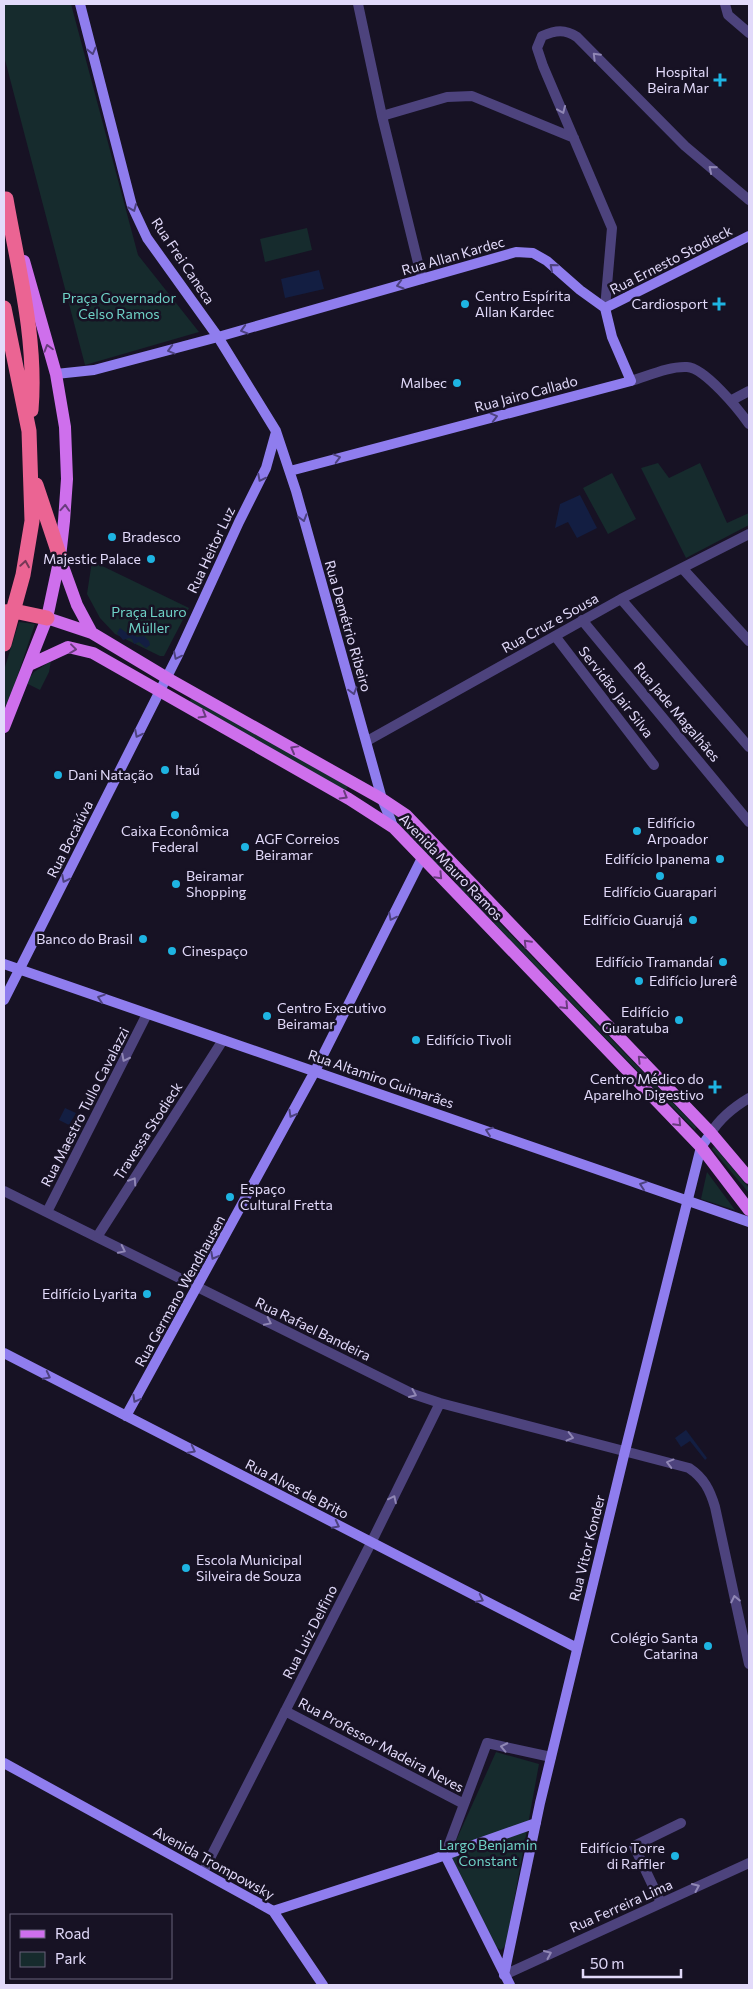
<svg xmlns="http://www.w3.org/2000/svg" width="753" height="1989" font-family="Commissioner,sans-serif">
	<rect width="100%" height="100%" fill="#171224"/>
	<path fill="#162b2d" d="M4,4H71L138,255L199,332L85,365L4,56Z
		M307,228L312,250L265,262L260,239Z
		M658,463L669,478L700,463L727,523L749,513V525L686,558L641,468Z
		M612,473L636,519L608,534L583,488Z
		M92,561L189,608L164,656H160L115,634L100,618L87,594Z
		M19,622L35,624L13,689L4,709V670Z
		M51,661L49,672L40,690L26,683L34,672Z
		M193,696L349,784L345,792L188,704Z
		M392,810L449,865L441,872L399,826Z
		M460,882L696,1127L695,1130L457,885Z
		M714,1146L749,1188V1193L712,1149Z
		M707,1172L735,1210L701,1199Z
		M496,1752L539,1764L506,1945L501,1950L496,1947L450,1854Z"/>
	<path fill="#131e42" d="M319,270L324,289L285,298L281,279Z
		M580,495L597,528L577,538L568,522L555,528L560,504Z
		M120,628L128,634L134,632L136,637L144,636L149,641L150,645L146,648L139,642L134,644L132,639L129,638L123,640L117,633Z
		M65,1108L76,1113L69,1125L59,1120Z
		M686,1430L707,1458L705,1460L690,1441L681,1447L675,1438Z"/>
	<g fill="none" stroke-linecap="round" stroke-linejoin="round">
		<path stroke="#4d437d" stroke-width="10" d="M358,4L382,116
			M725,4L728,15L749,33
			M422,279L382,116L447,97L472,96L574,138
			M605,308L612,228L543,66L537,48L542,36C556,30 565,29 577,37L685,146L749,200
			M631,381C648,376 669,366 687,367C705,368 739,410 749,424
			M732,400L749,391
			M682,568L749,641
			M621,599L749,747
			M582,620L749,822
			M555,636L654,765
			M367,741L621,599L749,534
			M711,1133C720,1118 734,1107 749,1098
			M4,1191L413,1394L440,1403L689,1468C704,1478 710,1490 715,1507L749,1664
			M47,1212L147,1014
			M97,1237L223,1040
			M285,1711L464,1804
			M445,1855L487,1743L551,1757
			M203,1872L371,1543L440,1403
			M661,1903L634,1846L681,1823
			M504,1975L749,1863"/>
		<path stroke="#8f7dee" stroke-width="10" d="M80,4L132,206L147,238L218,337L276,431L296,491L382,799L394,828
			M605,308L749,236
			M56,374L94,370L218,337L516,252L533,253L547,261L580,290L605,308L612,337L631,381L290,471
			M4,964L749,1222
			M4,1000L178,655L239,522L266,468L276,432
			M4,1353L577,1648
			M126,1416L315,1071L422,858
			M4,1763L273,1911L323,1985
			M445,1855L510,1985
			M273,1911L434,1859L536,1823
			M504,1975L540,1803L625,1451L701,1147L711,1133"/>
		<path stroke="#ce6fec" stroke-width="12" d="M60,558L77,605L92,633
			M47,618L92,633L167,678L382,799L406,815L711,1133L749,1178
			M29,665L68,647L93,653L349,799L394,828L701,1147L749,1210
			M4,727L47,618L60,557L64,521L67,479L65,427L56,374L24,261"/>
		<path stroke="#eb6493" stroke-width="15" d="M6,199C18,268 37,339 31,410
			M4,308L29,431L32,521L23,575L4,644
			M36,485L60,557
			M5,612L14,611L47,618"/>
	</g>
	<defs><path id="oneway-chevron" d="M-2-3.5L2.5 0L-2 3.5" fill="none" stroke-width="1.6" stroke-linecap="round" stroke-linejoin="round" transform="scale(1.25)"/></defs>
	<g stroke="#4d427f">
		<use href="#oneway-chevron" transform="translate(92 51) rotate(76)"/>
		<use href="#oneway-chevron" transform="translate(133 208) rotate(68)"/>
		<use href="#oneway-chevron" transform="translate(553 267) rotate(-139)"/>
		<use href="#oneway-chevron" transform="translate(400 285) rotate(164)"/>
		<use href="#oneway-chevron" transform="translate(244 330) rotate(164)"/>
		<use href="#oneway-chevron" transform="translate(171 350) rotate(165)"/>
		<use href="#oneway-chevron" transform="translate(494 417) rotate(-15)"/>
		<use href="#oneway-chevron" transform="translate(337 458) rotate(-15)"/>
		<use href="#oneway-chevron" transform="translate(261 478) rotate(117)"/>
		<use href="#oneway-chevron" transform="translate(303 518) rotate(74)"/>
		<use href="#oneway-chevron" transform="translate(177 656) rotate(116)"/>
		<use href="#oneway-chevron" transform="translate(353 691) rotate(74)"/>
		<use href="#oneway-chevron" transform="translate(138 734) rotate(117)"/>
		<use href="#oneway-chevron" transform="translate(65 879) rotate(117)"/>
		<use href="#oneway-chevron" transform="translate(392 917) rotate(117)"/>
		<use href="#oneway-chevron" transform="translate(101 998) rotate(-161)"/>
		<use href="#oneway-chevron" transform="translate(292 1114) rotate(119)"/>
		<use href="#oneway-chevron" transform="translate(489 1131) rotate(-161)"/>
		<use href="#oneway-chevron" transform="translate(643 1185) rotate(-161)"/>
		<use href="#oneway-chevron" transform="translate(214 1256) rotate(118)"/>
		<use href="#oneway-chevron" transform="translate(47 1376) rotate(27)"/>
		<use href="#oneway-chevron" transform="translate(136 1399) rotate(119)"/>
		<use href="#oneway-chevron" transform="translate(192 1450) rotate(27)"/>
		<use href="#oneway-chevron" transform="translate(336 1525) rotate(27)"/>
		<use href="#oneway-chevron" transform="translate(480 1599) rotate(27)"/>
	</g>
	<g stroke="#9087b5">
		<use href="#oneway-chevron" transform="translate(596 56) rotate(-135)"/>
		<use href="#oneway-chevron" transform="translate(562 110) rotate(67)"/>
		<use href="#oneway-chevron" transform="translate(712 169) rotate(-140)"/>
		<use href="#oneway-chevron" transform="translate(125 1058) rotate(117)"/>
		<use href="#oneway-chevron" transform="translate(133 1181) rotate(-57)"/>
		<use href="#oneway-chevron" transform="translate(122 1250) rotate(26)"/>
		<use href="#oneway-chevron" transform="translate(268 1322) rotate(26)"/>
		<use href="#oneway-chevron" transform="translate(413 1394) rotate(23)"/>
		<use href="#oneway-chevron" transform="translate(570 1437) rotate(14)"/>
		<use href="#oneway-chevron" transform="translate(670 1463) rotate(-165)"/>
		<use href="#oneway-chevron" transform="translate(393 1499) rotate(-64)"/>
		<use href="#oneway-chevron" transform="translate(735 1599) rotate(-102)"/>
		<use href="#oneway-chevron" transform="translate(504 1747) rotate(-168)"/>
		<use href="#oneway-chevron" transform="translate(696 1887) rotate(-24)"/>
		<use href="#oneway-chevron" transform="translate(548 1954) rotate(-24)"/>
	</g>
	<g stroke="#693c7e">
		<use href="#oneway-chevron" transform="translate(48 348) rotate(-106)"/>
		<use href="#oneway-chevron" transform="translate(65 508) rotate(-86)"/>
		<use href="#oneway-chevron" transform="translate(73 649) rotate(7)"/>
		<use href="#oneway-chevron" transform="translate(203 715) rotate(30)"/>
		<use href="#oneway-chevron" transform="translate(294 749) rotate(-151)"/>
		<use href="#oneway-chevron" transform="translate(344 796) rotate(30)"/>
		<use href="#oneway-chevron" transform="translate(439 876) rotate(46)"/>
		<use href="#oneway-chevron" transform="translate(527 943) rotate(-134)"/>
		<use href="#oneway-chevron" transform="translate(565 1006) rotate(46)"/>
		<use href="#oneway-chevron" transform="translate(641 1059) rotate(-134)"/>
		<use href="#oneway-chevron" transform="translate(678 1123) rotate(46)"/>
	</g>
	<use stroke="#763756" href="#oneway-chevron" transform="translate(25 564) rotate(-81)"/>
	<g fill="#1eb4e2" stroke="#171224" stroke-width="2">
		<path d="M717.5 72.5h5v5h5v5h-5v5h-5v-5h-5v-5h5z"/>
		<circle cx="465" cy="304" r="5"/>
		<path d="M716.5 296.5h5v5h5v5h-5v5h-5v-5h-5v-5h5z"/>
		<circle cx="457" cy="383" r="5"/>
		<circle cx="112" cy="537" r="5"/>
		<circle cx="151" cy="559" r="5"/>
		<circle cx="165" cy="770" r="5"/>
		<circle cx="58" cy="775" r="5"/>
		<circle cx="175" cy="815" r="5"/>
		<circle cx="637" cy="831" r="5"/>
		<circle cx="245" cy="847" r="5"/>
		<circle cx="720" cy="859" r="5"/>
		<circle cx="660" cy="876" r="5"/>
		<circle cx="176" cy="884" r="5"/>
		<circle cx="693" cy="920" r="5"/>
		<circle cx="143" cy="939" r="5"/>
		<circle cx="172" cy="951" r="5"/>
		<circle cx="723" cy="962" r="5"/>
		<circle cx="639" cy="981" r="5"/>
		<circle cx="267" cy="1016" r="5"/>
		<circle cx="679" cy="1020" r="5"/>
		<circle cx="416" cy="1040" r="5"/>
		<path d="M712.5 1079.5h5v5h5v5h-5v5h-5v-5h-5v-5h5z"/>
		<circle cx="230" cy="1197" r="5"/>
		<circle cx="147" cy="1294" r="5"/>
		<circle cx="186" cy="1568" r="5"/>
		<circle cx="708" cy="1646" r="5"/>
		<circle cx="675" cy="1856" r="5"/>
	</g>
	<g text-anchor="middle" stroke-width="5" stroke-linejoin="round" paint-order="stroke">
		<g font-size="14" fill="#e2dafa" stroke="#171224" text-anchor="end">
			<text x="709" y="77">Hospital<tspan x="709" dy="16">Beira Mar</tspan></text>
			<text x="475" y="301" text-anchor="start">Centro Espírita<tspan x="475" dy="16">Allan Kardec</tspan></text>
			<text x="708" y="309">Cardiosport</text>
			<text x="447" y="388">Malbec</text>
			<text x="122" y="542" text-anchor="start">Bradesco</text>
			<text x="141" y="564">Majestic Palace</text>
			<text x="175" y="775" text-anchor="start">Itaú</text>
			<text x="68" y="780" text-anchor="start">Dani Natação</text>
			<text x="647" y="828" text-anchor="start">Edifício<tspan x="647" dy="16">Arpoador</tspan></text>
			<text x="175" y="836" text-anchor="middle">Caixa Econômica<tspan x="175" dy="16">Federal</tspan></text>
			<text x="255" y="844" text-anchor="start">AGF Correios<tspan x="255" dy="16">Beiramar</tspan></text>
			<text x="710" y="864">Edifício Ipanema</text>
			<text x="186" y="881" text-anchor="start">Beiramar<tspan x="186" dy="16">Shopping</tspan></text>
			<text x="660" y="897" text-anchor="middle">Edifício Guarapari</text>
			<text x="683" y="925">Edifício Guarujá</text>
			<text x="133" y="944">Banco do Brasil</text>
			<text x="182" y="956" text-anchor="start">Cinespaço</text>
			<text x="713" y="967">Edifício Tramandaí</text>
			<text x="649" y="986" text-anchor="start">Edifício Jurerê</text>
			<text x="277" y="1013" text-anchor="start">Centro Executivo<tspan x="277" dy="16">Beiramar</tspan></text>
			<text x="669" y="1017">Edifício<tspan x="669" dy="16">Guaratuba</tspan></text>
			<text x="426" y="1045" text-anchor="start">Edifício Tivoli</text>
			<text x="704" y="1084">Centro Médico do<tspan x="704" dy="16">Aparelho Digestivo</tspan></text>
			<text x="240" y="1194" text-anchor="start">Espaço<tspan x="240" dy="16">Cultural Fretta</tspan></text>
			<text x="137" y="1299">Edifício Lyarita</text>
			<text x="196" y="1565" text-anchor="start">Escola Municipal<tspan x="196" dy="16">Silveira de Souza</tspan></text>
			<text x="698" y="1643">Colégio Santa<tspan x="698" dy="16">Catarina</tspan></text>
			<text x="665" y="1853">Edifício Torre<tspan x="665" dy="16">di Raffler</tspan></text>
		</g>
		<g font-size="14" fill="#e2dafa" stroke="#171224">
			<text transform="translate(453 256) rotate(-16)" y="5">Rua Allan Kardec</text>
			<text transform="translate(671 260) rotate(-27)" y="5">Rua Ernesto Stodieck</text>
			<text transform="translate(183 261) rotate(56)" y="5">Rua Frei Caneca</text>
			<text transform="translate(526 394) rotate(-15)" y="5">Rua Jairo Callado</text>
			<text transform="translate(211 550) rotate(-65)" y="5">Rua Heitor Luz</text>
			<text transform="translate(550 623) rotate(-29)" y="5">Rua Cruz e Sousa</text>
			<text transform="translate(348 626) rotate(74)" y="5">Rua Demétrio Ribeiro</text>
			<text transform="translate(616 692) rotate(52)" y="5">Servidão Jair Silva</text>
			<text transform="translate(677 712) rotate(50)" y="5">Rua Jade Magalhães</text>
			<text transform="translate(70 839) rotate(-63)" y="5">Rua Bocaiúva</text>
			<text transform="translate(451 867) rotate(46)" y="5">Avenida Mauro Ramos</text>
			<text transform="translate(381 1079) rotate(19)" y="5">Rua Altamiro Guimarães</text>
			<text transform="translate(85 1107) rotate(-63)" y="5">Rua Maestro Tullo Cavalazzi</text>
			<text transform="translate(148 1131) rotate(-57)" y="5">Travessa Stodieck</text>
			<text transform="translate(180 1291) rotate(-61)" y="5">Rua Germano Wendhausen</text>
			<text transform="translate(313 1329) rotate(26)" y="5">Rua Rafael Bandeira</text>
			<text transform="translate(297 1489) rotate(27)" y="5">Rua Alves de Brito</text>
			<text transform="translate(587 1548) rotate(-76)" y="5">Rua Vitor Konder</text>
			<text transform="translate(310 1632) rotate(-63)" y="5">Rua Luiz Delfino</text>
			<text transform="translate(381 1745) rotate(28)" y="5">Rua Professor Madeira Neves</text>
			<text transform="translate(214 1863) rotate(29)" y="5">Avenida Trompowsky</text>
			<text transform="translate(621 1906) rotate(-24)" y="5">Rua Ferreira Lima</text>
		</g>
		<g font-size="14" fill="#6ed1c6" stroke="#171224">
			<text x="119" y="303">Praça Governador<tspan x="119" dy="16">Celso Ramos</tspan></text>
			<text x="149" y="617">Praça Lauro<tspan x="149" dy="16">Müller</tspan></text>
			<text x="488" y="1850">Largo Benjamin<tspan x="488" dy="16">Constant</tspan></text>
		</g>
	</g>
	<rect width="753" height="1989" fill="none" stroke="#e2dafa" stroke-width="10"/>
	<rect x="10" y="1914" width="162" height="65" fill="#171224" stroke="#68627a"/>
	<rect x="20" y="1930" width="25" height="8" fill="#ce6fec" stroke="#68627a"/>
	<text x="55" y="1939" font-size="15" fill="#e2dafa">Road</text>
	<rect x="20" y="1952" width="25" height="15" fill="#162b2d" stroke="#68627a"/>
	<text x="55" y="1964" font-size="15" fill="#e2dafa">Park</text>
	<path d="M583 1969v8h98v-8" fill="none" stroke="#e2dafa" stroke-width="2.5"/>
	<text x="590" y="1969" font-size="15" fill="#e2dafa" stroke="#171224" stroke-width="4" paint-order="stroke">50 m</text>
</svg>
